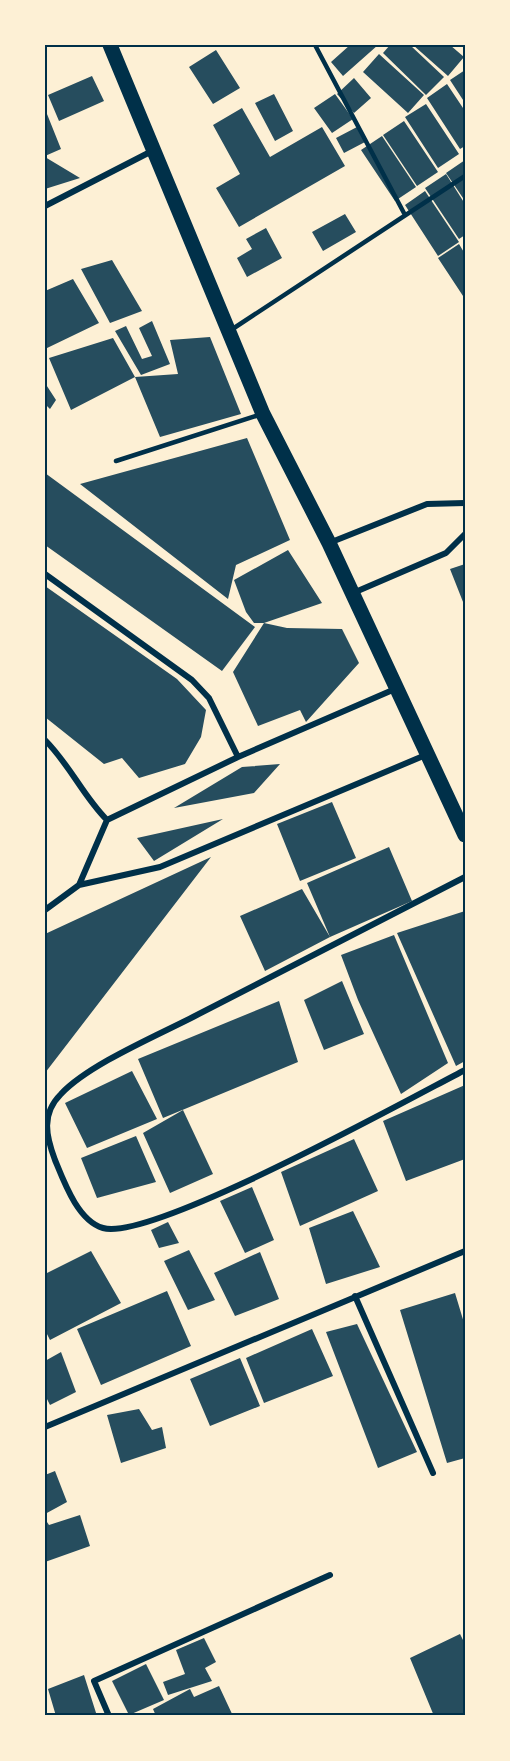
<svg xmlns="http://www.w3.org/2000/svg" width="510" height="1761" font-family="Raleway,sans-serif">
	<rect width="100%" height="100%" fill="#fdf0d5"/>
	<path fill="#264d5e" d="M350,45H378L343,76L331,62Z
		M390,45H410L444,77L426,95L383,53Z
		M413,45H450L464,57L448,76Z
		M216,50L240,88L213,104L189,67Z
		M379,54L424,95L408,113L363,72Z
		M465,70V103L450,80Z
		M92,76L104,101L59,121L48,95Z
		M354,78L371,98L354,113L337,94Z
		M447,84L465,111V146L460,149L427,98Z
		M274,94L293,131L275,141L255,103Z
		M335,94L353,119L332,133L314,108Z
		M426,104L459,154L438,168L405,117Z
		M242,108L270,157L322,127L345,166L239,227L216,188L240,174L213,125Z
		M45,109L61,149L45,156Z
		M404,121L438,172L417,186L383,135Z
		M357,127L365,142L344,153L336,138Z
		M382,136L416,187L395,201L361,150Z
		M45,157L80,178L45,189Z
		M465,160V201L446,173Z
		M446,174L465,204V235L459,239L425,188Z
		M425,191L459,242L438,256L405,205Z
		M345,214L356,232L323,251L312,232Z
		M266,228L282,258L247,277L237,258L252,249L246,239Z
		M459,244L465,254V299L438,258Z
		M112,260L142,311L110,323L81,269Z
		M73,279L99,323L45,349V291Z
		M152,321L170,364L141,375L115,331L126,326L142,359L152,356L139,328Z
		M210,337L241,414L160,437L135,377L178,374L170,340Z
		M113,338L135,377L71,410L49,358Z
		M45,383L56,400L50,409L45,404Z
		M247,438L290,540L236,565L228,599L80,484Z
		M45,473L255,627L222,671L45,545Z
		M288,550L322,603L264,623H254L246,612L234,580Z
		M465,564V607L450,569Z
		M45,586L177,679L206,710L201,737L185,764L139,778L122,758L104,764L45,717Z
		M264,623L287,628L342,629L359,663L306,722L300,710L258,726L233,672Z
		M280,764L254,793L174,808L242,767Z
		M332,802L356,858L300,881L277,824Z
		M223,819L154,861L137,838Z
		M389,847L412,901L330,937L307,883Z
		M211,857L45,1073V934Z
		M302,889L330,937L265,971L240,916Z
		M465,911V1061L456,1066L397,933Z
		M394,935L448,1063L401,1094L358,1000L341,955Z
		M342,981L364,1034L324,1050L304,1000Z
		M279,1001L298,1062L163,1118L138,1059Z
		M132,1071L157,1119L87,1148L65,1103Z
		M465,1085V1159L406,1181L383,1121Z
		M183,1110L213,1174L170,1193L143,1133Z
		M136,1136L156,1182L97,1198L81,1158Z
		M354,1139L378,1191L300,1226L281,1172Z
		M252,1187L274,1240L245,1253L220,1201Z
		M353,1211L380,1267L326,1284L309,1228Z
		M168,1222L179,1243L159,1248L151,1230Z
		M189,1250L215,1300L188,1310L164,1261Z
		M91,1251L121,1303L50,1340L45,1330V1274Z
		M260,1252L279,1299L235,1316L214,1273Z
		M167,1291L191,1346L101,1385L77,1329Z
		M455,1293L465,1326V1458L447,1463L400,1310Z
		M357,1324L417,1452L378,1468L326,1332Z
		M312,1329L333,1376L264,1403L246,1358Z
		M61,1352L76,1392L50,1405L45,1395V1361Z
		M240,1358L260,1406L210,1426L190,1379Z
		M139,1409L152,1430L162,1427L166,1448L121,1463L107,1415Z
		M55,1471L67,1502L45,1514V1475Z
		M80,1515L90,1546L45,1562V1519L49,1525Z
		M460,1634L465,1644V1716H434L410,1658Z
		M204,1638L216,1662L205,1668L212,1681L168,1695L163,1682L185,1674L176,1650Z
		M146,1664L164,1700L129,1715L112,1681Z
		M84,1675L97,1716H56L48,1689Z
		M219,1686L233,1716H156L153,1709L190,1689L194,1697Z"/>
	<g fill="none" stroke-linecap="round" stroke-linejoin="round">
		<path stroke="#003049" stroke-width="4.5" d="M315,45L405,215
			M231,330L465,176
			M116,461L259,415"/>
		<path stroke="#003049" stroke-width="6" d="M45,206L154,150
			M329,543L427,504L465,503
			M45,574L192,680L209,698L238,757
			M353,593L446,553L465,534
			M45,740C70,765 83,796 107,820
			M465,877C374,924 284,970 193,1017C156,1036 88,1065 61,1094C41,1114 46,1136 55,1160C64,1182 78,1221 103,1228C151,1242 409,1099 465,1070
			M79,885L107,820L238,757L395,689
			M45,910L79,885L160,867L428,754
			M355,1296L433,1473
			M45,1427L465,1251
			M109,1716L94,1681L330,1575"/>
		<path stroke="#003049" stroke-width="15" d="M110,45L263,414L329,543L465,835"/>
	</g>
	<rect width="510" height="1761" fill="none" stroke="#fdf0d5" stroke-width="93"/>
	<rect x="46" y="46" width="418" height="1668" fill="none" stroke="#003049" stroke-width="2"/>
</svg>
